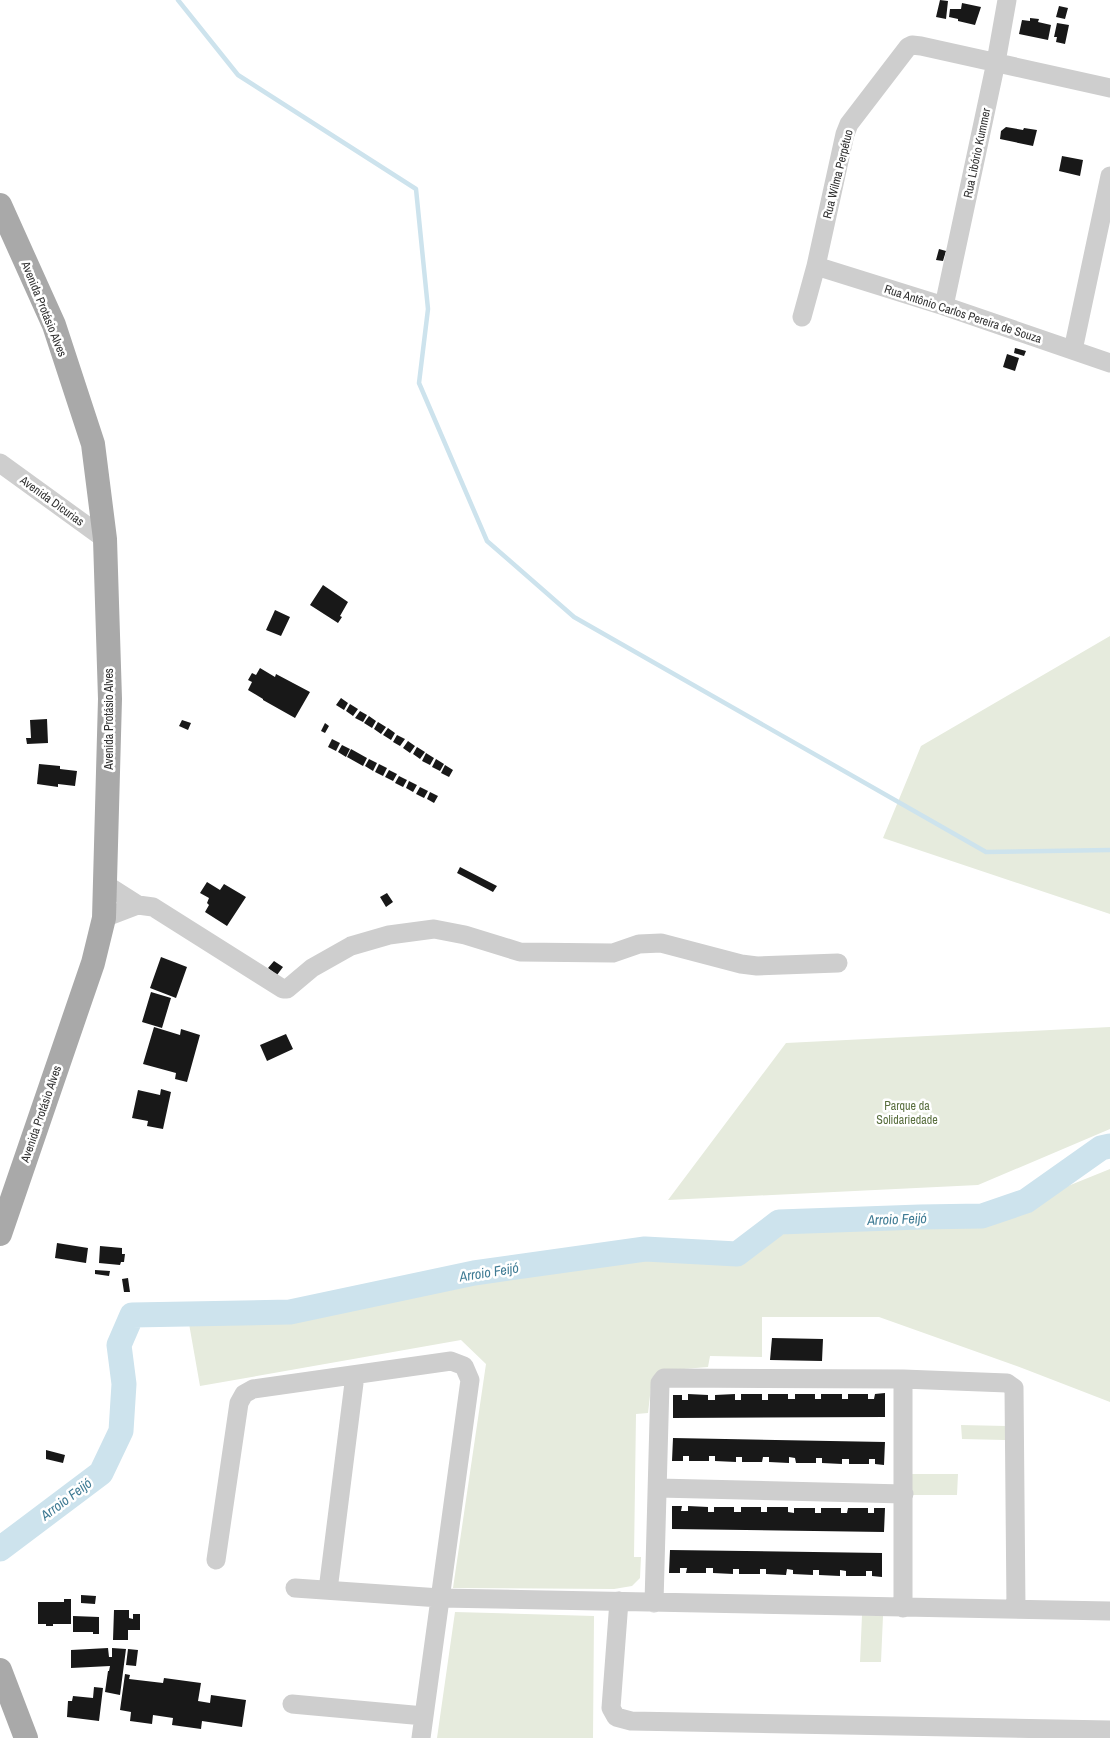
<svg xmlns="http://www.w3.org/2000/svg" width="1110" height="1738" font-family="'Archivo Narrow',sans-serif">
	<rect width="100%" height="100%" fill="#fff"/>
	<path fill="#e6ebdd" d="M1110,636V914L883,838L921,746Z
		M1110,1027V1129L978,1185L668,1200L786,1043Z
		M1110,1169V1402L1022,1368L879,1317H762V1357L710,1356L708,1367L659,1371L652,1378L648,1413L636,1414L634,1557H641L640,1578L632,1586L614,1589L453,1588L486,1364L461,1340L200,1386L188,1318L289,1317L523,1273L642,1256L736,1260L780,1229L979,1222Z
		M961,1425L1006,1426L1005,1440L962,1439Z
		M909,1474H958L957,1495H909Z
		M455,1612L594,1616L593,1738H437Z
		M862,1615L883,1616L881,1662H860Z"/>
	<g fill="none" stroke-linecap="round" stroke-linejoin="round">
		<path stroke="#cde3ed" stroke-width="4.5" d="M178,0L238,75L416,189L428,309L419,383L487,541L574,617L986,852L1110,850"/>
		<path stroke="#cde3ed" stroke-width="25" d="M0,1549L101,1473L121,1431L124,1384L119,1345L132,1315L290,1312L474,1273L645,1249L737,1254L779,1222L920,1217L982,1216L1026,1201L1101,1148L1110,1146"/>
	</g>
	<path fill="#181818" d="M940,0L948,1L946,19L936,17Z
		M962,3L981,7L975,25L958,21V19L949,17L950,9H961Z
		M1059,6L1068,8L1065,19L1056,17Z
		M1030,18L1039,19L1038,22L1051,25L1048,40L1019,34L1022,20L1030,21Z
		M1057,23L1069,25L1065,44L1056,42L1057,37H1054Z
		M1006,127L1023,130L1024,128L1037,130L1033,146L1000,139L1001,131Z
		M1062,156L1083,160L1080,176L1059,171Z
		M939,249L946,251L943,261L936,260Z
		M1015,348L1026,351L1024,356L1014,353Z
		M1007,354L1019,358L1015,371L1003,367Z
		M323,585L348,602L340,616L342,617L338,623L310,605Z
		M275,610L290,617L281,636L266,630Z
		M260,668L275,677L276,674L310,692L295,718L263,700V699L248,690L252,682L248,680L252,673L256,675Z
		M341,698L348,703L344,710L336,705Z
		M350,704L358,709L353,716L346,711Z
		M360,711L367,715L363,722L355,718Z
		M369,716L376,721L372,728L364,723Z
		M47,719L48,743L27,744L26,738H31L30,720Z
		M182,720L191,723L188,730L179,726Z
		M378,722L386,727L381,734L374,729Z
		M325,723L329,726L325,733L321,731Z
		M388,728L395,733L391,740L383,735Z
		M397,735L405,739L400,746L393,742Z
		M332,739L340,743L336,751L328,747Z
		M408,741L415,746L410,753L403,748Z
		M342,745L350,749L346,757L338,752Z
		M417,747L425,752L420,759L413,754Z
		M351,749L367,758L363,766L347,757Z
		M426,753L434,758L430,765L422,761Z
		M369,759L377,763L373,771L365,766Z
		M436,759L444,764L440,771L432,767Z
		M39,764L60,766V769L77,771L75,786L58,784V787L37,784Z
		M379,764L387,768L383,776L375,772Z
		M445,765L453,770L449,777L441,773Z
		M389,770L397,774L393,781L385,777Z
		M399,776L407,780L403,787L395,783Z
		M409,781L417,785L413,792L406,788Z
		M420,787L428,791L424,798L416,794Z
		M430,792L438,796L434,803L427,799Z
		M460,867L497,886L493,892L457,873Z
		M207,882L220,890L224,884L246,897L227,926L205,912L209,905L207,903L209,898L200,893Z
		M387,893L393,902L386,907L380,897Z
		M161,957L187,967L176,998L150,988Z
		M274,961L283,967L277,975L268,968Z
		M151,992L171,998L162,1028L142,1022Z
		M154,1027L180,1035L181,1029L200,1035L187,1082L175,1079L176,1073L143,1064Z
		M286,1034L293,1049L267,1061L260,1045Z
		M161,1089L171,1092L163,1129L147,1126L148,1121L132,1118L138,1090L160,1095Z
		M57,1243L88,1248L86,1263L55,1258Z
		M100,1246L122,1248V1254H125L124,1262H121L120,1265L99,1263Z
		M95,1270L110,1271L109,1276L95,1274Z
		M128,1278L130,1292H124L122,1279Z
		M772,1338L823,1339L822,1361L770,1360Z
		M885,1393V1417L673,1418V1395H682V1400H688V1394L708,1395V1400H715V1395L735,1394V1400H741V1394H762V1400H768V1394H788V1399H795V1394H815V1399H821V1394H842V1399H848V1394H868V1399H874L875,1394Z
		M673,1438L885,1442L884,1465L875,1464V1459H869V1464H849V1459H842V1464L822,1463V1458H816V1463H796L795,1458L789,1457V1463L769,1462V1457H763L762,1462H742V1457H736V1462L715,1461V1456H709V1461H689V1456H683V1461H672Z
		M46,1450L65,1455L63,1463L46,1459Z
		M672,1506H682L681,1511H688V1506L708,1507V1512H714V1507H734V1512H741V1507H761V1512H767V1507H788V1512L794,1513V1508H815V1513H821V1508H841V1513H847L848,1508H868V1513H874V1508H885L884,1532L672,1529Z
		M670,1550L882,1553V1577L872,1576V1571H866V1576H846V1571L840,1570V1576L819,1575V1570H813V1575L793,1574V1570L787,1569L786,1575L766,1574V1569H760V1574H739V1569H733V1574L713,1573V1568H706V1573H686L687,1568H680V1573H669Z
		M81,1595L96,1596L95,1604L81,1603Z
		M64,1599H71V1624H53V1626H46V1624H38V1602H64Z
		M114,1610H129V1618L133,1619V1614H140V1630H128V1640H113Z
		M73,1616L99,1617V1634H93V1632H73Z
		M108,1648L109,1657H112V1648L126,1649L120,1695L105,1692L108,1671H109L110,1666L71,1668V1650Z
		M128,1649L138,1650L136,1666L126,1665Z
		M125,1674L130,1675L129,1679L163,1683L164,1678L201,1683L198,1701L210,1703L211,1695L246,1700L242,1727L202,1721L201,1729L172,1725L173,1718L153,1715L152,1724L130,1721L131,1712L120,1710Z
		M94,1687L103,1688L99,1721L67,1717L68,1701H72L73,1696L93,1698Z"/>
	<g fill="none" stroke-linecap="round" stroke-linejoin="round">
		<path stroke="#cecece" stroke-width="19" d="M816,266L944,306L1110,363
			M944,306L996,62L1007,0
			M802,317L816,266L845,134L849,124L908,47L912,45L921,46L1110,88
			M1073,350L1110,176
			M0,463L105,539
			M105,884L138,905L153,907L283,989H287L312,968L351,946L389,935L434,929L465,935L520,952L613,953L639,944L661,943L741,964L757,966L838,963
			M104,918L138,905
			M903,1379V1608
			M658,1488L904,1494
			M216,1560L239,1403L244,1394L253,1389L451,1361L464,1366L470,1380L421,1738
			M295,1588L440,1598L1110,1611
			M328,1590L355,1375
			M619,1601L611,1708L616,1717L631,1721L1110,1730
			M654,1603L660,1383L664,1378L903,1379L1007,1383L1014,1388L1016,1609
			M292,1704L424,1716"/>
		<path stroke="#a9a9a9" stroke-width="24" d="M0,205L54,325L93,444L105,539L110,699L104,918L93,963L0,1234
			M0,1670L26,1738"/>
	</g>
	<g text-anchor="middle" stroke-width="5" stroke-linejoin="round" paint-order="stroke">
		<g font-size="12" fill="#313131" stroke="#fff">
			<text transform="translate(977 153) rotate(-78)" y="4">Rua Libório Kummer</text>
			<text transform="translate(838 174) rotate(-76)" y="4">Rua Wilma Perpétuo</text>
			<text transform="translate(44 309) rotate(68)" y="4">Avenida Protásio Alves</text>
			<text transform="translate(963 314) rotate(18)" y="4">Rua Antônio Carlos Pereira de Souza</text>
			<text transform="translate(52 501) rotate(36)" y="4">Avenida Dicurias</text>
			<text transform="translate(109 719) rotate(-90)" y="4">Avenida Protásio Alves</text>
			<text transform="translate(41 1114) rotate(-71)" y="4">Avenida Protásio Alves</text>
		</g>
		<g font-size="12" fill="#596e3e" stroke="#fff">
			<text x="907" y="1110">Parque da<tspan x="907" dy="14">Solidariedade</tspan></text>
		</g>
		<g font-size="14" font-style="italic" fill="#3f7b94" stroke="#fff">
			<text transform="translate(897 1219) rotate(-2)" y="5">Arroio Feijó</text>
			<text transform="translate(489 1272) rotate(-9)" y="5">Arroio Feijó</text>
			<text transform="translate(66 1499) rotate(-37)" y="5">Arroio Feijó</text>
		</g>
	</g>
</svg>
